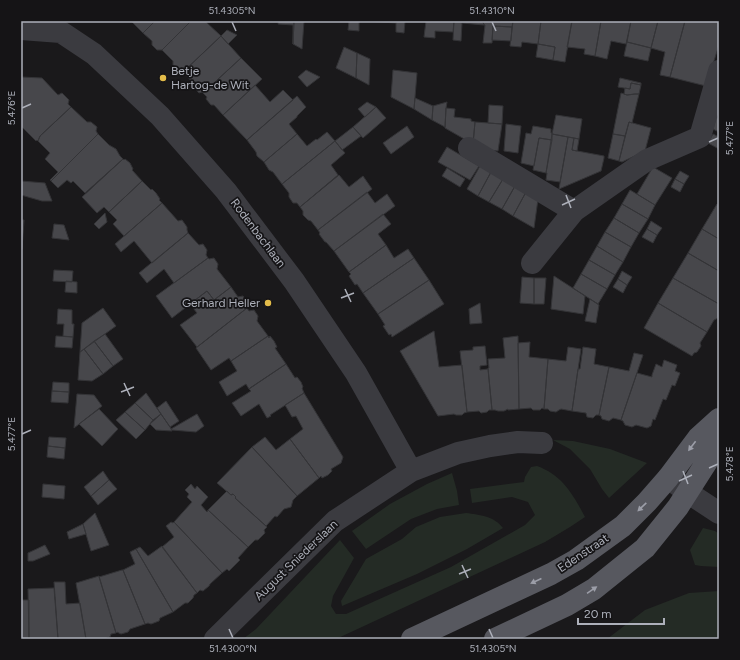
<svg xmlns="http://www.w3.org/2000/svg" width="740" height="660" font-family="Figtree,sans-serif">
	<rect width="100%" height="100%" fill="#1a191b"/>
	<path fill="#242b25" d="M553,440L573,441L610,449L647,463L609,498L602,489L590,469L570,449Z
		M537,466C562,475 573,494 585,517L570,527L545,542L336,639H243L256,629L340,540L354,558L333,596L331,606L336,614H346L451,567L525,525L535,515L528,502L512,497L472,503L470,489L524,482L525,477L531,467Z
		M452,473L457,491L459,505L437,509L411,519L366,549L352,531L390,504L427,484Z
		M466,513C480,515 494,516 503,528L467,549L417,574L342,606L341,601L366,559L402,539L416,527L440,517Z
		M703,528L715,531L719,534V567L701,566L695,565L690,550Z
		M719,591V639H607L645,610L689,593Z"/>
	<path fill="#47474b" stroke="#343437" d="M131,21H155L143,33Z
		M155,21H191L162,50H157L152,45V41L143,33Z
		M191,21H205L221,36L183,72L182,71H178L173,65V61L162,50Z
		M279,21H294L293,44V25L278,24Z
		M294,21H304L302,49L293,44Z
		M349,21H359V31L348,30Z
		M365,21H396V23Z
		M396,21H405L404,33L396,32Z
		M426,21H454L453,32L435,31V38L424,37Z
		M454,21H483V23L484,24V25L462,23L461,41L453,40Z
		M483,21H513L512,27L493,26L492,43H483L485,25H484V24L483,23Z
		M513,21H541L538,44L522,42L521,47L510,46Z
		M541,21H572L565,62L553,60L555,47L538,44Z
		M572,21H601L595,56L584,54L585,49L567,47Z
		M601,21H631L626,44L611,41L607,59L595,56Z
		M631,21H658L651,48L627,42Z
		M658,21H685L670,77L660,75L665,52L651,48Z
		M685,21H719V45L706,86L670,77Z
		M493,26L512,27L511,41L492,40Z
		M227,30L237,35L228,44L221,36Z
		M221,36L241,58L203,93L202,92L199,93L194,87V84L183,72Z
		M627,42L651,48L648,61L624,56Z
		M538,44L555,47L553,60L536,57Z
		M344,47L357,53L356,78L336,68Z
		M357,53L370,59L369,85L356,78Z
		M241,58L262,79L223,115L214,105H211L206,99L207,97L203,93Z
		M306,70L320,77L307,87L298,77Z
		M393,70L417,73L414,109L391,97Z
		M21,77L42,78L58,95L62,93L69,100L68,104L71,107L40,136L38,141L37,140L36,141L21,126Z
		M620,78L641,83V85L631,83L630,89L618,87Z
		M631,83L641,85L639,94H635L627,95L624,94L625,88L630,89Z
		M255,85L270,102L283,90L293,100L247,140L223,115Z
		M621,93L627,95L635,94H639L632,123L629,122L625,136L613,134Z
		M297,96L306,107L297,116V117L289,124L297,134L264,162L257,156L256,152L247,140Z
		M415,98L433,106L432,120L414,109Z
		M367,102L376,107L365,117L358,109Z
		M447,102L446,108L445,127L432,120L433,106Z
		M489,105L503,106L502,124L488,123Z
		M71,107L87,122H91L97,127L96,131L98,134L51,181L50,180L58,172L45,159L50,153L38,141L40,136Z
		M376,107L386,118L363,138L353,127Z
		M446,108L455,109L454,117L471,119V121L475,122L473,144L445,128Z
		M556,115L582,119L579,139L552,134Z
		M716,117L719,119V132L713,129Z
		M475,122L502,124L498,151L481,149L473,144Z
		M629,122L651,128L645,151L622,162L619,161Z
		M506,124L521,126L518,153L504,151Z
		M407,126L414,137L391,154L383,143Z
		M533,126L551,129V133H552V140L539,138L534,166L521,163L526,133L531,134Z
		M353,127L361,136L342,150L335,141Z
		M327,132L335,141L282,184L273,172L269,170L264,162L297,134L307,146L316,139L317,140Z
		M98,134L109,145L116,149L120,156L123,159L85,193L73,181L71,183L67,180L58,188L51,181Z
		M552,134L568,137L560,182L546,180L547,173H546Z
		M613,134L625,136L619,161L608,158Z
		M713,134L719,137V149L708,143Z
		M568,137L574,138L572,150L604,156V158L601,171L559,189Z
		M539,138L552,140L546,173L533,170Z
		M574,138L579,139L577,151L572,150Z
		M335,141L345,153L331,165L338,175L300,207L297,203H293L289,197V193L282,184Z
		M447,147L479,166L470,180L438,162Z
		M123,159L124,160L125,159L130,163L133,169L132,170L142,181L109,212L104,207L97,213L82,197Z
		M480,166L491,172L478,196L467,189Z
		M653,167L672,178L655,205L637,194Z
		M447,168L465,179L460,187L442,176Z
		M680,171L689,176L684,184L675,179Z
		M491,172L503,179L489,202L478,196Z
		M339,175L349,187L363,176L372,189L318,230L311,221L308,220L303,215V211L300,207Z
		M503,179L515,186L502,209L489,202Z
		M675,179L684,184L680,192L671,187Z
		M21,181L45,183L52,201H42L21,195Z
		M142,181L151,190L152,189L156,193L160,199L159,200L162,203L124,236L113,224L117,220L109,212Z
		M515,186L526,192L513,216L502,209Z
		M630,190L655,205L648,219L622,204Z
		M367,192L375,203L387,194L395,206L334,251L326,242H325L319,234L320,233L318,230Z
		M526,192L538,199L534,228L513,216Z
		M162,203L178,221L182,220L187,227V230L188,233L152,263L134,241L121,252L115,244Z
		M622,204L648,219L639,233L614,218Z
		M717,204L719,205V239L702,229Z
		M105,213L107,222L99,229L94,224Z
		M383,214L391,224L378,234L386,245L349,272L334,251Z
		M614,218L639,233L631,247L605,232Z
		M21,220H24L22,249H21Z
		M651,221L662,228L657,235L647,229Z
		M54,224L64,225L69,240L52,238Z
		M647,229L657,235L653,243L642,237Z
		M702,229L719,239V271L688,253Z
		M605,232L631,247L623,262L597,246Z
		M188,233L199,245L203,244L207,250L206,255L208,258L174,283L164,269L147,283L139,273Z
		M386,245L394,258L408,249L414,258L363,293L357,284L355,285L349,276L351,274L349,272Z
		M597,246L623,262L615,275L589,260Z
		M688,253L719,271V304L673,278Z
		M208,258L209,259L214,258L218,264L217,269L231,287L214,300L207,291L172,318L156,296Z
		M414,258L429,280L378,314L363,293Z
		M589,260L615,275L607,289L581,274Z
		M54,270L73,271L72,282L53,281Z
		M622,271L632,277L627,285L618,279Z
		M581,274L607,289L598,304L573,288Z
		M554,276L585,296L583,314L551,309Z
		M522,277L534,278V304L520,303Z
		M534,278H546L544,304H534Z
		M673,278L719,304V316L718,318L714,320L707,332L658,303Z
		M618,279L627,285L623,293L613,287Z
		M429,280L444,304L392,337L391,334L389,335L383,326L385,325L378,314Z
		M66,281L77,282V293L65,292Z
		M231,287L238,297L243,296L246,302V306L247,308L197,347L180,325L197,313L190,304L207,291L214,300Z
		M590,299L599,305L596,323L585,321Z
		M480,303L482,323L470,324L469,309Z
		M658,303L707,332L700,343L701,346L697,352L694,353L692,356L644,328Z
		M103,308L116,326L80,352L82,323Z
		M247,308L249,311L254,310L258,316L257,321L268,336L231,361L229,358L211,370L196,348Z
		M58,309L72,310V324H74L73,337L63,336L64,324H57Z
		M434,331L439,367L462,365L467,412L464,413L462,415H456L454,414L438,416L400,351Z
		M105,334L123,359L113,366L94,341Z
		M56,336L73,337L72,348L55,347Z
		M268,336L269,338L270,336L274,341L277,347L275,348L286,364L250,388L249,389L246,384L227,396L219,382L237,371L231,361Z
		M518,336L519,409L508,410V409L504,411H498L495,410H492L488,368H489L488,359L505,358L503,338Z
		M94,341L113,366L103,374L84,349Z
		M530,342L529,357L548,359L544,409L542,408L540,410H533L531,408L519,409L518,343Z
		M485,346L487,365L480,366V370L488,369L492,410H489L487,412L481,413L479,411L467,412L460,351L473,350V347Z
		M568,347L581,349L572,411L561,409L559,410L556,412L550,411L548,409H544L548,359L566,361Z
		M583,347L596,349L594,364L609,367L599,415H596L593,418L587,417L586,413L572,411L578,369H580Z
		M84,349L103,374L92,381L78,380L80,352Z
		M634,353L643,355L621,420L613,418L609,421L602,419L601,416L599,415L609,367L629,371Z
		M664,360L677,365L675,371L680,373L675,386L672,385L666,400L663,399L655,420L653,419L651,426L647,428L636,425L632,427L625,425L623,421L621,420L637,373L652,377V375L656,364L662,367Z
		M286,364L295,378L297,377L301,382L303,387L302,388L304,393L270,415L271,416L267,418L259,404L241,416L232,403L251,391L249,389Z
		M53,382L69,383V392L52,391Z
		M52,391L69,392L68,403L51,402Z
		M146,393L161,414L153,420L135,403Z
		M304,393L343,457L341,463L331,469L332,471L328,475L322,478L321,476L319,478L290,439L303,429L296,416L292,417L285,405Z
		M77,394L94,395L102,406L74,428Z
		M166,401L179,421L170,427L157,408Z
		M135,403L153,420L145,430L125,412Z
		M99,409L118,429L102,446L79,424Z
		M125,412L145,430L136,439L116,420Z
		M161,414L170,427L172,431L156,430L150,424Z
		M197,414L204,426L196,432L172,430L171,429Z
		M49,437L66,438L65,448L48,446Z
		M265,437L276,450L290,439L319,478L297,496L252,447Z
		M48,446L65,448L64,459L47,457Z
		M252,447L297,496L293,500L291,507L284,509L277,517L275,516L266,526L235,498L236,497L233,494L231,495L217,483Z
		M103,471L109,480L91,496L84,487Z
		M109,480L117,489L98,505L91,496Z
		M43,484L65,486L64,499L42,497Z
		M191,484L195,489L197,486L208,497L201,505L207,512L208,510L248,547L238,558L240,560L229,571L227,569L222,573L174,522L192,502L187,497L189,494L185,490Z
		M227,491L231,495L233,494L236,497L235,498L267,527L264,530L265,533L258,540H255L248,547L208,510Z
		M95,513L109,545L91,551L83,524Z
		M171,522L173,523L174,522L222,573L210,584L209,586L203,591L200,590L197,593L162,547L174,537L166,526Z
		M83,524L86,534L69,539L67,532Z
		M45,545L50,554L33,561H28V553Z
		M162,546L197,593L194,595L193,598L188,603H185L173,612L136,549L140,547L148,556Z
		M136,549L173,612L160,618L159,621L151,624L148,623L145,624L123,570L135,564L130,552Z
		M122,570H123L145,624L130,629L128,632L121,634L117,632L116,633L99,577Z
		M99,576L116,633L111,634L110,637L104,639H86L76,583Z
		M54,582H65L66,604L80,603L86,639H58Z
		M54,588L58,639H29L28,589Z
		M21,600H29V639H21Z"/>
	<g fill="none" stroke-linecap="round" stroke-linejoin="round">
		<path stroke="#3b3b40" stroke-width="22" d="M21,29L61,32L94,54L160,116L226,191L294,281L356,373L411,471
			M469,148L574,211
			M532,263L574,211L647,160L700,137L719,71
			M668,478L687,492L719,513
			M215,639L335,521L411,471L458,453L490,446L518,442L542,443"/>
		<path stroke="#57585f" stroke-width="22" d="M412,639L551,574L576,560L623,526L647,502L668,478L698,438L719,419
			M495,639L567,605L594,589L645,548L678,507L715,449L719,419"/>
	</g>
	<defs><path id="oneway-solid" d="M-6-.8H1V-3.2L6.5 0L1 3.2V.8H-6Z"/></defs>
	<g fill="#9c9ea8">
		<use href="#oneway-solid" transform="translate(692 446) rotate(127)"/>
		<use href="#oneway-solid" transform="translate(642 507) rotate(136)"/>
		<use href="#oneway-solid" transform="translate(536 581) rotate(155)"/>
		<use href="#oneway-solid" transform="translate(592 590) rotate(-34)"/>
	</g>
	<path fill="none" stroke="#adb0ba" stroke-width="1.5" d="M232,22L236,31M492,22L496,31M22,108L31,104M709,142L718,138M566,195L571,208M562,205L575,199M345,289L351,302M341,298L354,293M124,383L130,396M121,392L134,387M22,434L31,430M709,468L718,464M683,471L688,484M679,481L692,475M462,565L468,578M459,574L471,569M229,629L233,638M489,629L493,638"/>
	<g fill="#e3bc4a" stroke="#151416" stroke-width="1.5">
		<circle cx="163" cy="78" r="4"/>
		<circle cx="268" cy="303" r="4"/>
	</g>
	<g text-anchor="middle" stroke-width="3.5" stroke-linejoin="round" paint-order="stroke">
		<g font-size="12" fill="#adb0ba" stroke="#151416" text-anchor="start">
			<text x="171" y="75">Betje<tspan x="171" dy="14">Hartog-de Wit</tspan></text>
			<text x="260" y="307" text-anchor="end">Gerhard Heller</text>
		</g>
		<g font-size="12" fill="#adb0ba" stroke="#151416">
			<text transform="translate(258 233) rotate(53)" y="4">Rodenbachlaan</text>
			<text transform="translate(583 553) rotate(-34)" y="4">Edenstraat</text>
			<text transform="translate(296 560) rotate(-44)" y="4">August Sniederslaan</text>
		</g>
	</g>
	<rect width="740" height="660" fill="none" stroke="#151416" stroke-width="44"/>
	<path d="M578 618v6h86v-6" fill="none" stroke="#adb0ba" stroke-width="2"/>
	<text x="584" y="618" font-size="12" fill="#adb0ba" stroke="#151416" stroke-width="3" paint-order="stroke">20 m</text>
	<rect x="22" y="22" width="696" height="616" fill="none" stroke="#adb0ba" stroke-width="1.5"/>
	<g font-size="10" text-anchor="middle" fill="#adb0ba">
		<text x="232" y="14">51.4305°N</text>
		<text x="492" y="14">51.4310°N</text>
		<text transform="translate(11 108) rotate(-90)" y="4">5.476°E</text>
		<text transform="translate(729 138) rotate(-90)" y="4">5.477°E</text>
		<text transform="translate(11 434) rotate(-90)" y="4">5.477°E</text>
		<text transform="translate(729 464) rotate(-90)" y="4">5.478°E</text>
		<text x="233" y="652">51.4300°N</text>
		<text x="493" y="652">51.4305°N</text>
	</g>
</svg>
